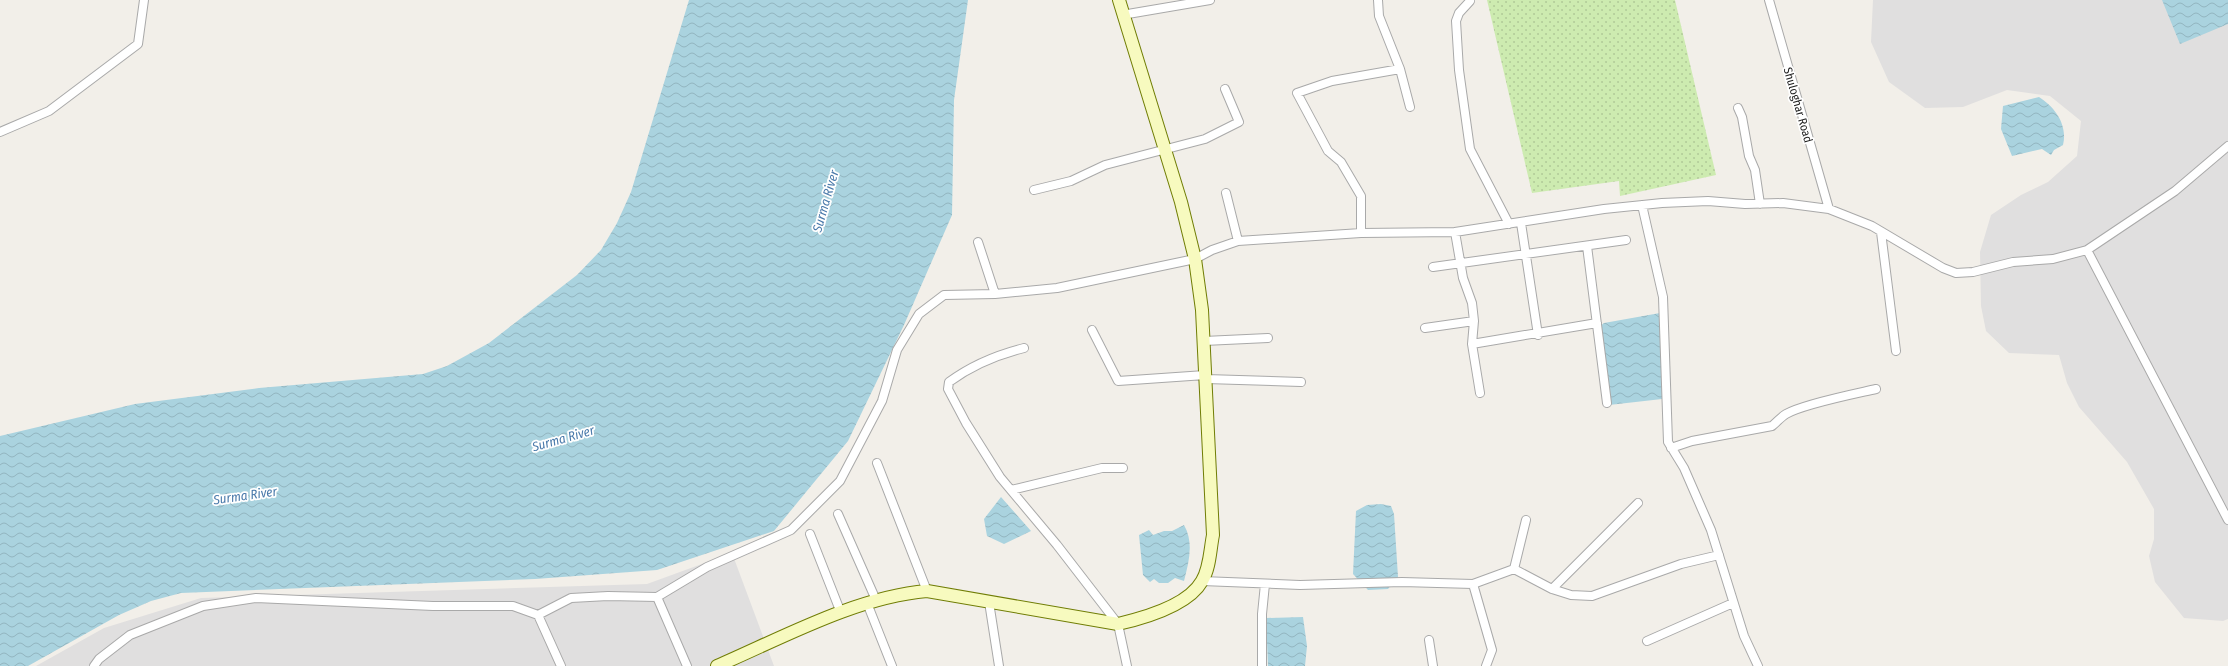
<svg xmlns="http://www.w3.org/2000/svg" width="2228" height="666" font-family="'Fira Sans Condensed',sans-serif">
	<defs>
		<pattern id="grass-dots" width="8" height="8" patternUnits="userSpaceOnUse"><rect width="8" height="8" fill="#cdebb0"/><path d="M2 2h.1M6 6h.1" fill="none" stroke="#b0c997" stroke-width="1.8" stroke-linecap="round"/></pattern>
		<pattern id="water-waves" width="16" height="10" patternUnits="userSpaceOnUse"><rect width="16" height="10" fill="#aad3df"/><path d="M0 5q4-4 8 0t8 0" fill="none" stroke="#92b5bf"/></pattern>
	</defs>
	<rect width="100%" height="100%" fill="#f2efe9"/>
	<path fill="#e0dfdf" d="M1873,0H2228V619L2223,621L2184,618L2155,582L2149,556L2154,539V509L2127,462L2079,407L2067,383L2059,355L2009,353L1986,331L1981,306L1980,252L1991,215L2021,195L2048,182L2077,156L2081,121L2050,96L2007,90L1963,107L1925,108L1889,82L1871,42Z
		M732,553L774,666H36L104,628L201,598L647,584Z"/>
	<path fill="url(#grass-dots)" d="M1487,0H1675L1716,175L1620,196L1619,181L1532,193Z"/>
	<path fill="url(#water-waves)" d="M689,0H968L954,100L952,215L904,325L848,441L774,531L657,570L535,579L181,593L151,601L119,615L28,666H0V436L135,404L259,388L423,374L447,366L489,343L577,275L601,250L617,223L631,192Z
		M2162,0H2228V24L2180,44Z
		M2039,97C2055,107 2068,125 2063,145L2054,150L2051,155L2042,149L2012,156L2001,129L2003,106Z
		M1660,313L1662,399L1609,405L1599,327L1604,323Z
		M1001,497L1031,531L1004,544L987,536L984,519Z
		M1381,504L1391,506L1394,514L1398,577L1388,589L1368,590L1353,574L1356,511L1367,505Z
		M1184,525C1194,542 1189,562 1184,581L1175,578L1168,583H1159L1154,579L1150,582L1143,575L1139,535L1149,530L1153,535L1164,531H1172Z
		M1303,617L1307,646L1305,666H1268L1266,618Z"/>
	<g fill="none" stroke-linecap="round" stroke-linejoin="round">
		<g stroke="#a9a9a9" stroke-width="10">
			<path id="street" d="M1378,0L1379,16L1400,69L1410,107
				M1769,0L1829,209
				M1470,1L1459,13L1456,21L1459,70L1470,149L1509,224
				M1122,15L1210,0
				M1738,108L1742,117L1749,156L1755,170L1760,204
				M0,132L49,111L138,44L144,0
				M1034,190L1071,181L1105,165L1205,139L1239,122L1225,89
				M1226,193L1238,241
				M1642,205L1663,297L1668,442L1684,468L1711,530L1744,636L1758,666
				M1521,223L1538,335
				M1455,232L1463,278L1472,303L1474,321L1472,344L1480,393
				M1881,232L1896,351
				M1361,233V196L1341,162L1328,151L1297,93L1332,81L1400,69
				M978,242L995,294
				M1587,246L1607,403
				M2087,250L2228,520
				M1433,267L1626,240
				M1425,328L1474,321
				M1092,330L1118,381L1205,375
				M1204,341L1268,338
				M1472,344L1597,323
				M1024,348C996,355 972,365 949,382L948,389L966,423L1000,477L1057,545L1118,624L1127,666
				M1206,379L1301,382
				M1671,448L1692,441L1772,426C1777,422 1781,417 1786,414C1803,404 1854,394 1876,389
				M877,463L927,591
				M1011,490L1102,468H1123
				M838,514L876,600
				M810,534L841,613
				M1514,569L1552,589L1571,595L1592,596L1681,564L1719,555
				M1202,581L1300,585L1402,582L1473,584L1514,569L1526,520
				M1473,584L1492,650L1486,666
				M1552,589L1638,503
				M657,597L687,666
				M989,602L999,666
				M867,603L892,666
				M538,615L561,666
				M1429,640L1433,666
				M1647,641L1733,603
				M94,666L99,659L130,635L203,606L256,598L433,606H513L538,615L571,598L608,596L657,597L707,567L791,530L840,481L882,401L897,350L919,314L944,295L995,294L1057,288L1195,259L1212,250L1238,241L1361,233L1455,232L1604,209L1662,203L1708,201L1745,204L1783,203L1829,209L1872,226L1943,268L1956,273L1973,272L2013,262L2053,259L2087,250L2175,191L2228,146
				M1262,666V614L1265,584"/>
		</g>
		<g stroke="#707d05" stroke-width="14">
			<path id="secondary" d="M717,666C782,638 856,597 927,591L1118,624C1144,618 1188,606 1202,581C1210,568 1210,550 1213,535L1202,310L1195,259L1181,202L1119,0"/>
		</g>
		<use href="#street" stroke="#fff" stroke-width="8"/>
		<use href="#secondary" stroke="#f7fabf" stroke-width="12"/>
	</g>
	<g text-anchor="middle" stroke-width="3.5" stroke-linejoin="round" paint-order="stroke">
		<g font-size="12" fill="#222" stroke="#fff">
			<text transform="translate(1798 105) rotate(74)" y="4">Shuloghar Road</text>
		</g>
		<g font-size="13" font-style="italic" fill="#4a7aab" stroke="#fff">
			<text transform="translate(825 201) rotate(-74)" y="5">Surma River</text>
			<text transform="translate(563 438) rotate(-16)" y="5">Surma River</text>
			<text transform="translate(245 495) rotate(-8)" y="5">Surma River</text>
		</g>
	</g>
</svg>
